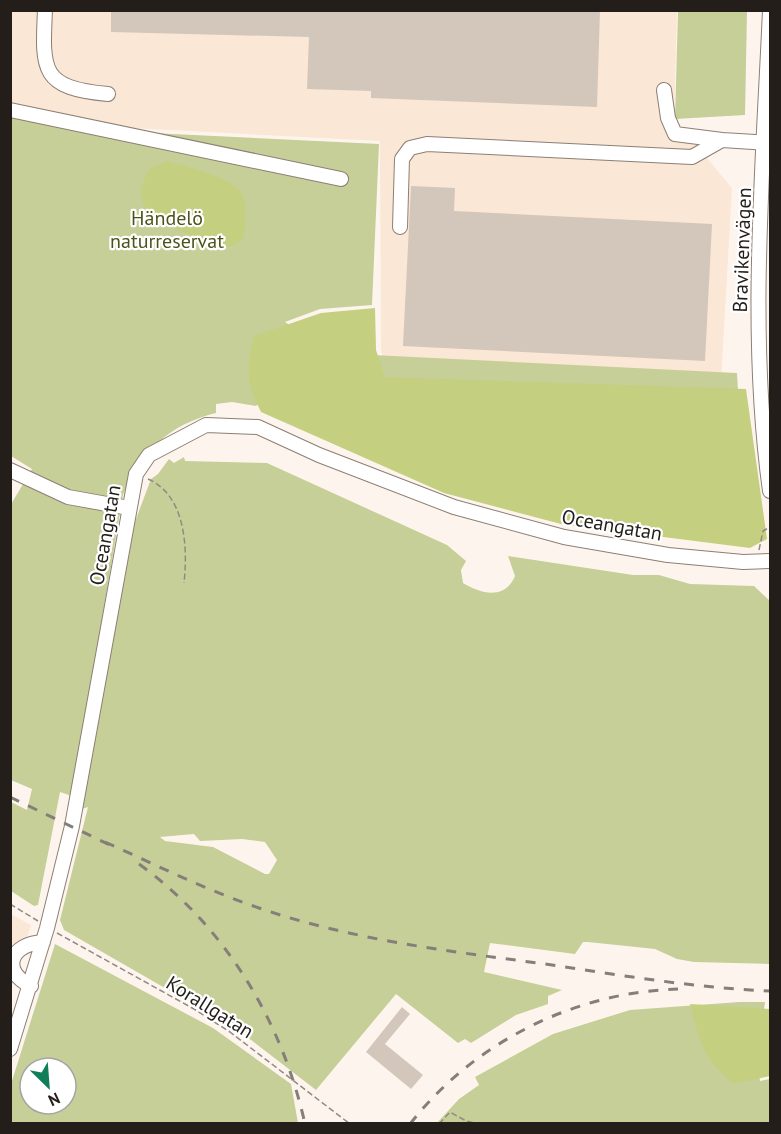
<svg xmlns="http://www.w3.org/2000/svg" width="781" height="1134" font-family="'PT Sans',sans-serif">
	<rect width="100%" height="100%" fill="#fdf5ed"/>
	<path fill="#fbe7d5" d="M10,11H677L674,119L732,188L721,382L385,370L381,349L380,141L131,128L11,106Z
		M11,914L31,925L11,990Z"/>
	<path fill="#c6cf97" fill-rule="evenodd" d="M678,11H747L745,115L675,119Z
		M11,109L131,132L379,144L372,305L320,309L285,322L332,353L737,373L746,536L268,395L256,406L232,402L216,404V413C170,424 141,451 123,495L72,796L60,792L38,905L34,906L11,891V802L27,810L32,789L11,780L10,506L32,469L11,456Z
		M184,457L185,461L267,463L447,545L466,561L461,570L463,583C481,594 505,600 515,576L508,556L633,575H659L690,584L754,586L770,601V964L694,962L677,959L655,949L588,942H583L575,954L490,943L484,972L562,990L548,996V1004L516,1015L471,1043L465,1039L458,1043L396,994L316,1090L238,1030L64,930L60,920L88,807L79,810L133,527L151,479L158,474L169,459L174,463ZM194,834L200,841L242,839L265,842L277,860L269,874H265L213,847L165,841L160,837Z
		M55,944L213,1028L291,1084L298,1123H11V1084ZM30,1068H66V1104H30Z
		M739,1002H765L757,1060L760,1081L770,1079V1123L436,1124L459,1099L479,1085L475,1077L553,1034L630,1010Z"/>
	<path fill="#c4cf80" d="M167,161C187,167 234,177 243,196C248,209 245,226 243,239L230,247C210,243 195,238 177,229C147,214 131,204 149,169Z
		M375,308L376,350L385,377L746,389L767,539L750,548L561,524L444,493L261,412C246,382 246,368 254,336L321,313Z
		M690,1004L770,1009V1076L734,1084C703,1059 700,1041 690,1004Z"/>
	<path fill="#d3c6ba" d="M111,10H600L597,107L371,98V91L307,89L309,37L111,32Z
		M411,186L455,188L454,211L712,224L705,361L403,346Z
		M402,1007L410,1014L385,1044L423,1075L411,1089L366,1052Z"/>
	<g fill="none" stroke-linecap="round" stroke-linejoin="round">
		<g stroke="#8c7f74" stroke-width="16">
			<path id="minor" d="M45,10C42,71 41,88 108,94
				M770,10C763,170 748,332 770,491
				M664,90L668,118L675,134L722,140
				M10,110L341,179
				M400,227L402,159L410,148L427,144L692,157L722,140L770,143
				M10,470L68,497L129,508
				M31,986C0,971 10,944 43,942
				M10,1049L47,928L72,826L136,474L149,455L206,425L258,427L319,455L454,507L564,537L668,555L743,562L770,561"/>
		</g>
		<path stroke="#918a84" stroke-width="1.5" stroke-dasharray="6 3" stroke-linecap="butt" d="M148,479C185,495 188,546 184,583
			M759,550L763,531L770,527
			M10,904L38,921
			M57,933L194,1009L230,1032L350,1124
			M439,1124L450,1112L466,1121L478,1124"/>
		<use href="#minor" stroke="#fff" stroke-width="14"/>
		<path stroke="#857e79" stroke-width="3" stroke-dasharray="10 10" stroke-linecap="butt" d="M10,797L112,846
			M105,842C156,865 206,890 259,908C352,940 448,951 545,964C620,975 695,988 770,991
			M139,864C225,926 282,1021 305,1124
			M410,1124C474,1042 575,992 678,989"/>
	</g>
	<g text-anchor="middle" stroke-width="4.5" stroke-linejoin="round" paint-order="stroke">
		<g font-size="20" fill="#4c5319" stroke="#fff">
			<text x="167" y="225">Händelö<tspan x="167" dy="23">naturreservat</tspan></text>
		</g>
		<g font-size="20" fill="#231e1a" stroke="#fff">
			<text transform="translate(742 250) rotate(-88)" y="7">Bravikenvägen</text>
			<text transform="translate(612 525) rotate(10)" y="7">Oceangatan</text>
			<text transform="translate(105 535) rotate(-80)" y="7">Oceangatan</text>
			<text transform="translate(210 1007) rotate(32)" y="7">Korallgatan</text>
		</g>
	</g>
	<rect width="781" height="1134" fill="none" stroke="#231e1a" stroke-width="24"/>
	<g transform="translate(48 1086) rotate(155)"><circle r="28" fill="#ffffff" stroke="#a7a5a3" stroke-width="1.5"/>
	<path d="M0-4.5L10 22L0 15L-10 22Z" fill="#117e5a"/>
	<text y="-9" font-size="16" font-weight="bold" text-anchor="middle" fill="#231e1a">N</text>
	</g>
</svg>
